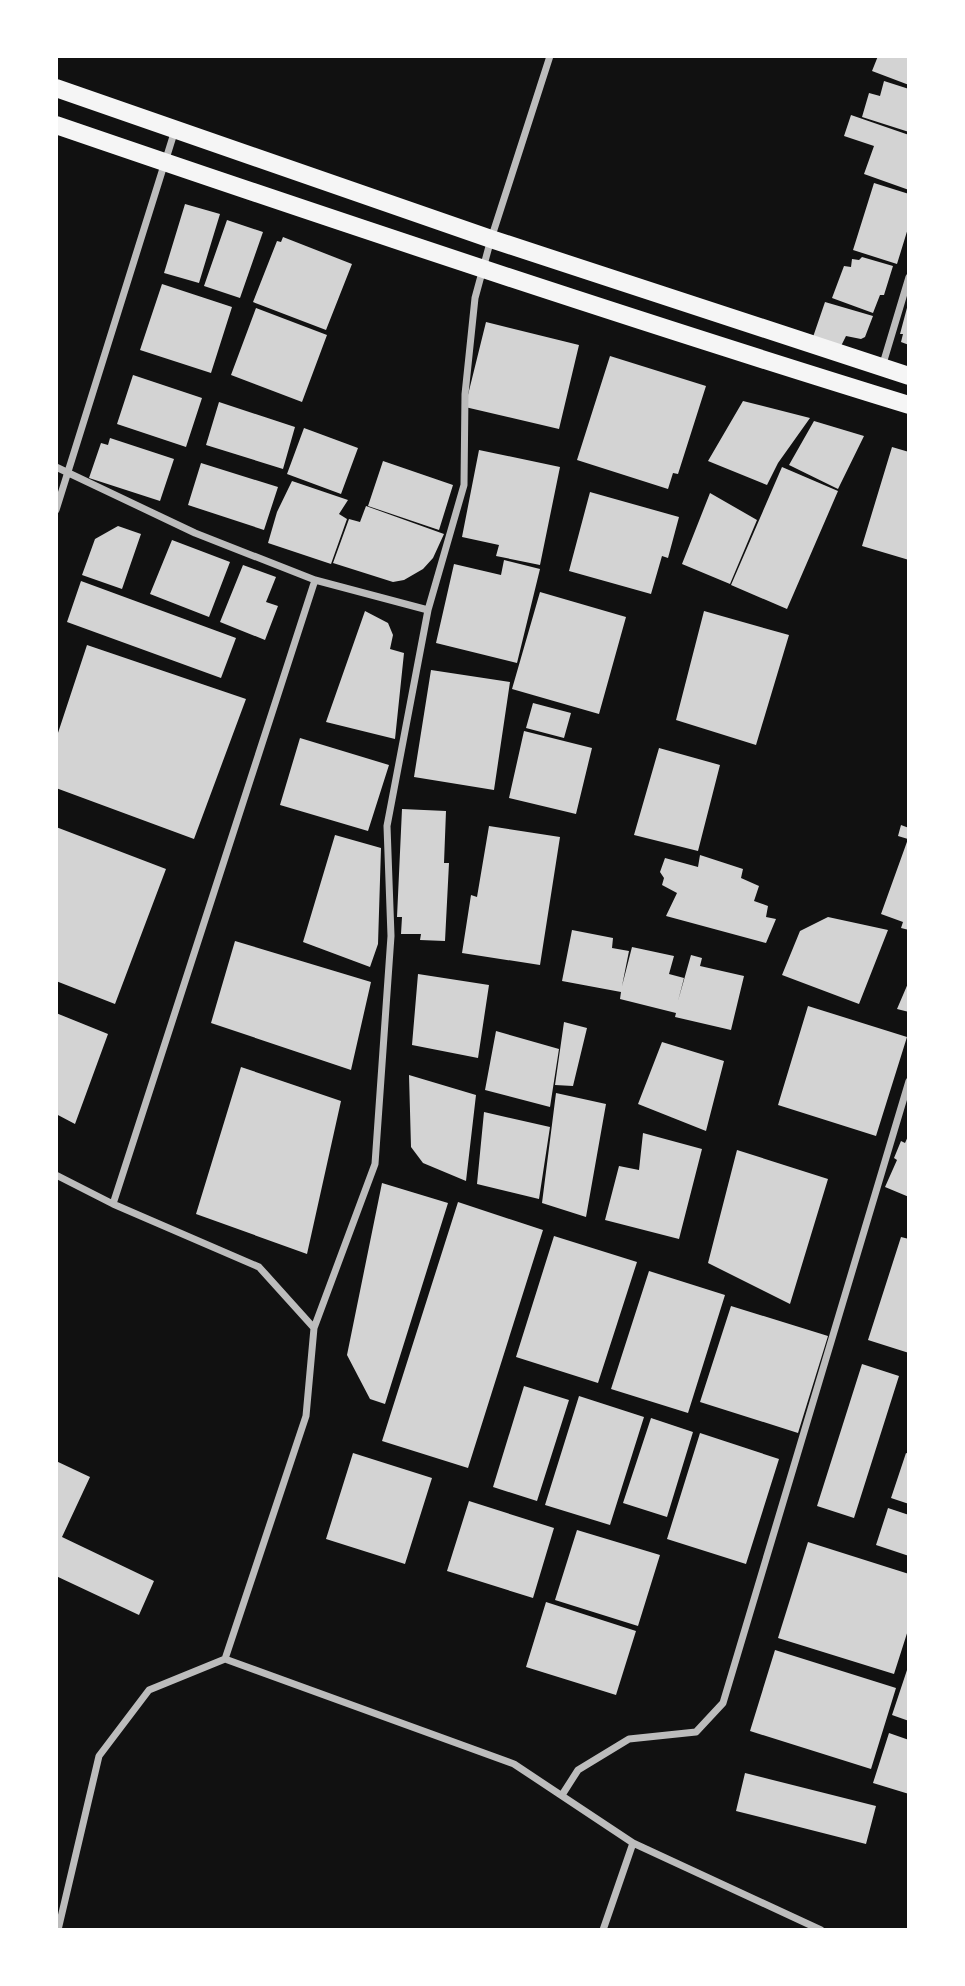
<svg xmlns="http://www.w3.org/2000/svg" width="965" height="1986" font-family="'Noto Sans',sans-serif">
	<rect width="100%" height="100%" fill="#111"/>
	<path fill="#d3d3d3" d="M878,56H909V85L872,71Z
		M884,81L909,89V132L862,117L869,93L880,96Z
		M851,115L909,135V190L864,174L874,146L844,136Z
		M874,183L909,194V225L897,264L853,250Z
		M185,204L220,214L199,283L164,273Z
		M227,220L263,232L240,298L204,286Z
		M283,237L352,264L326,330L253,302L277,241L281,242Z
		M862,257L893,266L884,295H880L873,313L832,298L844,266L851,267L852,259L859,260Z
		M162,284L232,307L211,373L140,350Z
		M825,302L873,316L865,337L861,339L846,336L840,348L813,337Z
		M908,304H909V345L901,342L903,334H900Z
		M256,308L327,335L302,402L231,375Z
		M486,322L579,345L559,429L465,407Z
		M610,356L706,386L678,474L673,473L668,489L577,460Z
		M133,375L202,398L186,447L117,424Z
		M743,401L810,418L778,463L767,485L708,461Z
		M219,402L295,427L283,469L206,445Z
		M814,421L864,436L838,489L789,465Z
		M304,428L358,448L341,494L287,474Z
		M110,438L174,459L160,501L89,478L101,443L108,445Z
		M892,447L909,452V560L862,546Z
		M479,450L560,467L540,565L496,556L499,545L462,537Z
		M383,461L453,485L439,530L368,506Z
		M201,463L278,487L264,530L188,505Z
		M782,467L838,491L787,609L731,585Z
		M292,481L348,500L339,514L347,519L331,564L268,543L277,512Z
		M590,492L679,517L668,558L662,556L651,594L569,571Z
		M710,493L757,520L730,584L682,564Z
		M366,506L444,534L433,558L423,569L404,580L393,582L333,563L349,519L360,522Z
		M118,526L141,534L122,589L82,575L95,539Z
		M172,540L230,562L209,617L150,594Z
		M504,560L540,569L517,663L436,643L454,564L501,575Z
		M243,565L276,577L266,602L278,606L265,640L220,622Z
		M81,581L236,638L221,678L67,622Z
		M540,592L626,617L599,714L512,689Z
		M365,611L388,623L393,635L390,649L404,653L395,739L326,722Z
		M704,611L789,635L756,745L676,720Z
		M87,645L246,699L194,839L56,788V739Z
		M431,670L510,682L494,790L414,777Z
		M533,703L571,713L564,738L526,728Z
		M524,731L592,748L576,814L509,798Z
		M300,738L389,765L368,831L280,805Z
		M659,748L720,765L698,851L634,835Z
		M402,809L446,811L444,863H449L445,941L420,940L421,934H401L402,917H397Z
		M901,825L909,828V930L901,928L903,922L881,914L908,839L898,836Z
		M489,826L560,837L540,965L462,953L471,895L477,897Z
		M56,827L166,869L115,1004L56,981Z
		M335,835L381,848L378,944L370,967L303,942Z
		M700,855L743,869L741,878L759,886L754,901L768,906L766,917L776,919L766,943L666,916L677,893L662,885L664,878L660,872L665,858L698,867Z
		M828,917L888,930L859,1004L782,975L800,931Z
		M572,930L613,938L612,948L629,951L622,986L632,947L674,956L669,974L684,978L678,1001L691,955L702,958L700,966L744,976L731,1030L675,1017L676,1013L620,999L621,992L562,981Z
		M235,941L371,982L351,1070L211,1023Z
		M418,974L489,985L478,1058L412,1045Z
		M909,981V1012L897,1009Z
		M808,1006L907,1037L876,1136L778,1105Z
		M56,1013L108,1034L75,1124L56,1114Z
		M564,1022L587,1028L573,1086L555,1085Z
		M496,1031L559,1049L550,1107L485,1090Z
		M662,1042L724,1061L706,1131L638,1104Z
		M241,1067L341,1101L307,1254L196,1214Z
		M409,1075L476,1095L466,1181L423,1163L411,1147Z
		M556,1093L606,1104L586,1217L542,1203Z
		M484,1112L550,1127L539,1199L477,1184Z
		M643,1133L702,1149L679,1239L605,1220L619,1166L639,1170Z
		M909,1134V1197L885,1187L897,1160L894,1158L901,1141L905,1143Z
		M737,1150L828,1179L790,1304L708,1263Z
		M382,1183L448,1203L385,1404L370,1399L347,1355Z
		M458,1202L543,1230L468,1468L382,1441Z
		M554,1236L637,1262L598,1383L516,1357Z
		M901,1237L909,1239V1353L868,1340Z
		M649,1271L725,1295L688,1413L611,1389Z
		M731,1306L828,1336L798,1433L700,1402Z
		M862,1364L899,1376L854,1518L817,1506Z
		M524,1386L569,1400L537,1501L493,1487Z
		M579,1396L644,1417L610,1525L545,1505Z
		M651,1418L693,1432L667,1517L623,1503Z
		M700,1433L779,1459L746,1564L667,1539Z
		M353,1453L432,1478L405,1564L326,1539Z
		M906,1453L909,1454V1504L891,1498Z
		M56,1461L90,1477L62,1537L154,1581L139,1615L56,1576Z
		M469,1501L554,1528L533,1598L447,1571Z
		M888,1508L909,1515V1556L876,1545Z
		M577,1530L660,1555L638,1626L555,1600Z
		M808,1542L909,1574V1627L894,1674L778,1638Z
		M546,1602L636,1631L616,1695L526,1667Z
		M775,1650L896,1688L871,1769L750,1731Z
		M907,1670H909V1721L892,1715Z
		M889,1733L909,1740V1794L873,1783Z
		M745,1773L876,1806L866,1844L736,1811Z"/>
	<g fill="none" stroke-linecap="round" stroke-linejoin="round">
		<path stroke="#bcbcbc" stroke-width="7" d="M882,367L909,277
			M56,467L195,533L315,580L428,610
			M56,510L175,130
			M56,1175L113,1204L259,1267L314,1328L306,1416L225,1659L149,1690L99,1756L58,1930
			M113,1204L315,580
			M314,1328L375,1164L391,936L387,826L428,610L464,485L465,394L475,298L491,239L550,56
			M225,1659L514,1764L633,1843L821,1930
			M562,1795L578,1770L629,1739L696,1732L723,1703L909,1081
			M603,1930L633,1843"/>
		<path stroke="#f5f5f5" stroke-width="18" d="M56,88L491,239L909,376
			M56,125C339,222 623,317 909,405"/>
	</g>
	<rect width="965" height="1986" fill="none" stroke="#ffffff" stroke-width="116"/>
</svg>
